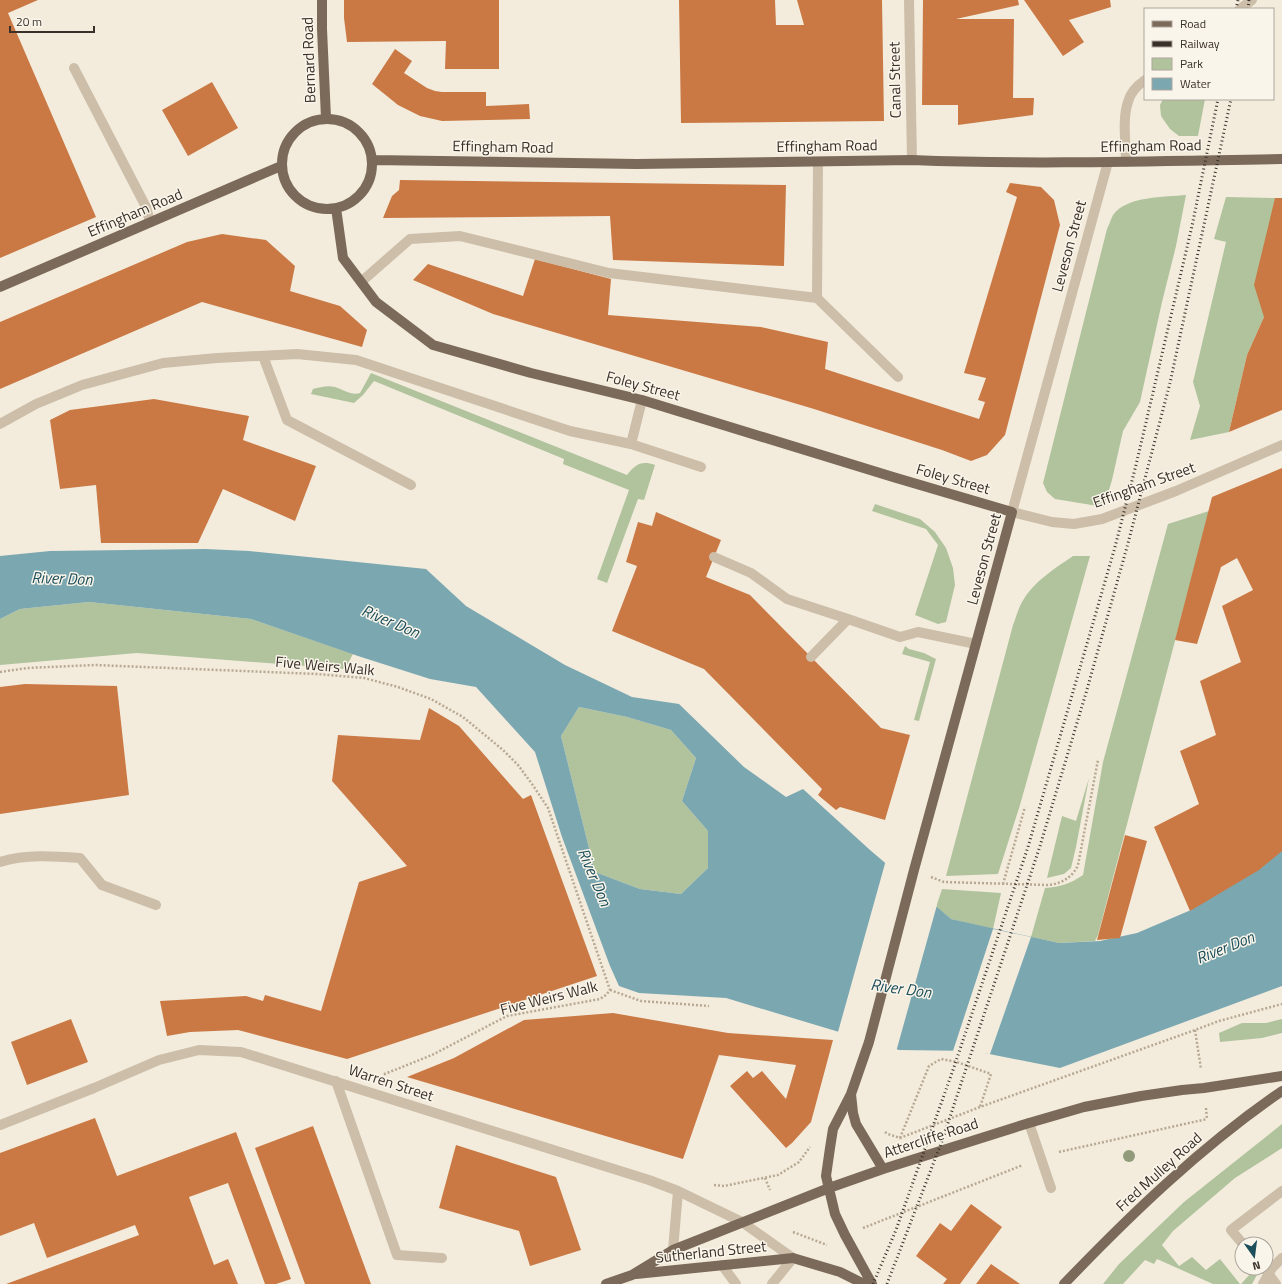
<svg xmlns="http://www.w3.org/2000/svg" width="1282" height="1284" font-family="'Titillium Web',sans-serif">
	<rect width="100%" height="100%" fill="#f3ecdd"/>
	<path fill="#b0c39c" d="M1163,99H1205L1198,136H1179L1170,129L1161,116L1160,105Z
		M1186,195L1176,246L1162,302L1140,402L1123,431L1112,480L1104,507L1055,499L1047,492L1043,483L1107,229C1109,225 1111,219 1113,215C1126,196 1166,197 1186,195Z
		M1226,197L1275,198L1264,317L1247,355L1229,432L1190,440L1200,406L1193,382L1226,242L1214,239Z
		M371,373L627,475C635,465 641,460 655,465L644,500L638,499L607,583L597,579L629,490L563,464L564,459L374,381L363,395L354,403L311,394L313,389C320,387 328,385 335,387C344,390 352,396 360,393Z
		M875,504L920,519L935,532L946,548L953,568L955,585L946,622L938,624L915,615L938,545L926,529L872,511Z
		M1209,511L1098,935L1095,941L1059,943L1031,937L1045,888C1060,887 1070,884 1083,875L1103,762L1168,524Z
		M1073,556H1090L1020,805L998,874L946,876L1013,625C1016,618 1018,609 1022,602C1033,582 1054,569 1073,556Z
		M89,602L251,619L353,654L345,669L137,653L0,665V619L20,609Z
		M905,646L909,649L924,653L936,659L919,721L914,720L930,662L902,654Z
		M579,707L627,717L671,730L696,758L682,801L708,831V868L681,894L640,889L595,872L561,736Z
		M1089,778L1076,847L1071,868L1064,874L1047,878L1062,816L1076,821Z
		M942,889L1001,893L993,929L951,919L936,907Z
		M1282,1019V1033L1262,1038L1220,1042L1219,1033L1242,1023H1266Z
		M1282,1124V1148L1235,1178L1173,1231L1162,1245L1179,1266L1192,1257L1206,1270L1220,1259L1240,1284H1213L1157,1259L1154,1264L1145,1260L1123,1284H1103L1119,1264L1184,1202Z
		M1257,1270L1258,1271V1273L1252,1284H1241L1250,1274Z"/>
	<path fill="#7ba7b1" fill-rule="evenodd" d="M205,549L249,551L426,569L466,606L565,665L632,697L679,704L744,767L786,797L803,789L870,850L951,919L1059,943L1100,941L1137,933L1191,910L1282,848V986L1060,1068L974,1051L899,1050L726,998L639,993L619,986L610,966L562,837L535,752L476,687L430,679L358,656L251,619L89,602L20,609L0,619V556L50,551ZM579,707L627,717L671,730L696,758L682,801L708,831V868L681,894L640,889L595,872L561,736Z"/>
	<path fill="#f3ecdd" d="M886,860L937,905L896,1052L846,1037L838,1032Z
		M993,929L1031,937L990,1054L953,1051Z"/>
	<path fill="#ca7944" d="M0,0H38L8,13L96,217L0,258Z
		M344,0H499V69H445L446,41L347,42L344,18Z
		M679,0H775L776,25H804L797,0H882L884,121L681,123Z
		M923,0H1018L1019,5L956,19H1014L1013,98H1034L1033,115L958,125V105H922Z
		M1024,0H1110L1111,7L1069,20L1084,42L1063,56Z
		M395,49L412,61L404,73L427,88L435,91L442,92H486V106L529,104L530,119L442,121L420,116L398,105L372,84Z
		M212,82L238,128L188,156L162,110Z
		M400,180L786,185L784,266L613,260L610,216L383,218L392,196L399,190Z
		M1010,183L1041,187L1054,200L1060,225L1005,435L987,455L971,461L942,450L814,409L493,314L413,280L428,264L523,296L535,259L611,279L608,315L761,327L828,342L825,369L979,419L985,402L978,400L986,378L964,373L1017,197L1006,192Z
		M1275,198H1282V410L1229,432L1247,355L1264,317L1254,285Z
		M222,234L266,240L295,266L290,291L340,306L367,330L362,347L202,302L0,389V322L187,242Z
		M154,399L249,416L243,440L316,466L295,521L223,489L198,543H101L96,485L60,489L50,420L70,410Z
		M1282,468V851L1259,870L1190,911L1154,827L1199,804L1180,751L1216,735L1200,681L1241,662L1222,606L1253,590L1237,558L1221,567L1197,644L1175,640L1212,497Z
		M656,512L721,540L706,577L750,595L881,728L910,735L885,820L840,807L836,810L818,795L822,789L704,669L612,631L637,566L626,562L638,522L652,526Z
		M25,684L117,686L129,795L0,814V687Z
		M429,708L459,726L523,799L531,795L597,976L347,1059L238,1030L190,1032L167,1036L160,1001L246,996L263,1001L265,995L321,1011L359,882L407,866L332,781L338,735L420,740Z
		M1125,835L1147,841L1120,938L1097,940Z
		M613,1013L728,1033L833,1040L811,1122L792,1143L786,1148L730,1086L747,1071L753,1078L762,1071L786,1099L796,1065L719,1055L683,1159L407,1077L454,1058L524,1020Z
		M71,1019L88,1062L27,1085L11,1042Z
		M95,1118L117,1176L236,1132L291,1279L276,1284H265L228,1183L189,1197L214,1265L228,1259L238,1284H6L139,1235L135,1225L47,1258L34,1223L0,1236V1153Z
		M313,1126L371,1284H305L255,1148Z
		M456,1145L556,1177L581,1250L530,1266L519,1231L439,1208Z
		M971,1204L1002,1227L960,1284H943L947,1279L916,1256L940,1223L951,1231Z
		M991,1264L1020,1284H976Z"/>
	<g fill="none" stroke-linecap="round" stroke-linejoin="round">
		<path stroke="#b8a892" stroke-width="2.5" stroke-dasharray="2 2" stroke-linecap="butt" d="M0,672L27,668L95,665L317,674L364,678L398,687L431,699L463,717L503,750L518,765L532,784L548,808L610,990L606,995L600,999L507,1016L432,1055L382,1075
			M931,877L944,882L1048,885C1061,884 1073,877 1078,865L1098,760
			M1003,884L1025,807
			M610,990L641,1001L709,1006
			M1195,1030L1201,1069
			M1206,1108L1207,1119
			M885,1132L888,1134L900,1138L980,1107L1195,1030L1219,1021L1282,1004
			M900,1138L929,1066L941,1059L957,1062L991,1074L980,1107
			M1059,1152L1207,1119
			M765,1178L770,1190
			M714,1185L724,1186L778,1175L799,1162L810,1147
			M863,1228L1023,1165
			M793,1232L827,1245"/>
		<path stroke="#ccbea8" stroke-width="10" d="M909,0L912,160
			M1240,9L1252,0
			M74,68L146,207L150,222
			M1108,162L1012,512L1052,522L1074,524L1102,519L1176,491L1282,445
			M1126,162C1126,144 1122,119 1128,102C1130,93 1138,85 1145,80
			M361,282L410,239L460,236L609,273L817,298L898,377
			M817,298L818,162
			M263,356L287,420L411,485
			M0,424L36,404L82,385L163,363L217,358L297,354L356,360L570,431L631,444L701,467
			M631,444L642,400
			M714,557L751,573L787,599L848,619L900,637L918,632L976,644
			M811,657L848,619
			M0,862C25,854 54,856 80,858L102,885L156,905
			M336,1081L397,1255L442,1258
			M1029,1123L1051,1188
			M0,1125L94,1088L159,1060L199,1050L241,1052L649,1180L678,1191L742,1222L793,1258L772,1284
			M1243,1244L1231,1230L1282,1191
			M673,1250L678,1191
			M722,1265L736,1284
			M1264,1268L1276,1284
			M1263,1284L1272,1268L1282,1258"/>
		<path stroke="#7b6a59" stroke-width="10" d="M322,0V29L326,118
			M282 164a45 45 0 1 1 90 0a45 45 0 1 1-90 0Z
			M372,160L637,164L912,160C1035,165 1159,161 1282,159
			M336,208L343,258L376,302L433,345L531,373L642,400L893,477L1012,512L914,870L869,1042L851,1094L833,1129L830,1148L826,1176L835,1214L845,1235L872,1284
			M0,287L281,166
			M851,1094L853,1113L856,1124L883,1169
			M636,1274L793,1258L840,1272L864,1284
			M606,1284L632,1275L673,1250L829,1188L883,1169L1029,1123L1084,1107L1141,1096L1182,1090L1204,1088L1282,1076
			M1064,1284C1131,1214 1202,1146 1282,1091"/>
		<path stroke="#393029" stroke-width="3" stroke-dasharray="1 3" stroke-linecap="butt" d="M1236,9L1238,0
			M1248,9L1249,0
			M873,1284L896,1230L953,1070L1028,847L1115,547L1136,465L1192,226L1218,99
			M887,1284L942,1141L1040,846L1086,693L1127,547L1170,383L1231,99"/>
	</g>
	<circle fill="#919b7b" cx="1129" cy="1156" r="6"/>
	<g text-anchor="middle" stroke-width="3" stroke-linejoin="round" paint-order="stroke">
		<g font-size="15" fill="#393029" stroke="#faf5ea">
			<text transform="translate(309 60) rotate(-92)" y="5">Bernard Road</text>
			<text transform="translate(895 80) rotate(-91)" y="5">Canal Street</text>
			<text transform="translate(827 146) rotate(-1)" y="5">Effingham Road</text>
			<text transform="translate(1151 146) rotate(-1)" y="5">Effingham Road</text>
			<text transform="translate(503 147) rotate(1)" y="5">Effingham Road</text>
			<text transform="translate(135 213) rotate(-23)" y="5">Effingham Road</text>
			<text transform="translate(1069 246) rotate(-75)" y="5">Leveson Street</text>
			<text transform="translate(643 386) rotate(15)" y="5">Foley Street</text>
			<text transform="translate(953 479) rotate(16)" y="5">Foley Street</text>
			<text transform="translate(1144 485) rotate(-20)" y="5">Effingham Street</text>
			<text transform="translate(984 559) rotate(-75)" y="5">Leveson Street</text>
			<text transform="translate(325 666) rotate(5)" y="5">Five Weirs Walk</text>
			<text transform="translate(549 998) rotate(-14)" y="5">Five Weirs Walk</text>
			<text transform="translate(391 1083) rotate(18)" y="5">Warren Street</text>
			<text transform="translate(931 1138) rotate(-18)" y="5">Attercliffe Road</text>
			<text transform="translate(1159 1172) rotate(-42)" y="5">Fred Mulley Road</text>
			<text transform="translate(711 1252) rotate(-6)" y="5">Sutherland Street</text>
		</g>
		<g font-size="16" font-style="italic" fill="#1c4e5c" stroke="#faf5ea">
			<text transform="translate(62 578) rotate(2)" y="6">River Don</text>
			<text transform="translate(391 621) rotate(23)" y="6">River Don</text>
			<text transform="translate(595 877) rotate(67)" y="6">River Don</text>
			<text transform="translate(1225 947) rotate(-22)" y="6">River Don</text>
			<text transform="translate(901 988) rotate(8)" y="6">River Don</text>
		</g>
	</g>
	<rect x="1144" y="8" width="130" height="92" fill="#faf5ea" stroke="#ada69d"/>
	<rect x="1152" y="21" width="20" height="6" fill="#7b6a59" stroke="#ada69d"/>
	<text x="1180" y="28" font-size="12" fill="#393029">Road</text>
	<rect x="1152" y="41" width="20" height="6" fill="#393029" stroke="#ada69d"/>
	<text x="1180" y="48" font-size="12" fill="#393029">Railway</text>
	<rect x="1152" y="58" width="20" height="12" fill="#b0c39c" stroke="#ada69d"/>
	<text x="1180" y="68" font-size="12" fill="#393029">Park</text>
	<rect x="1152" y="78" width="20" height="12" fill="#7ba7b1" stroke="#ada69d"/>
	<text x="1180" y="88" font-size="12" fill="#393029">Water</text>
	<g transform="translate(1254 1256) rotate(166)"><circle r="19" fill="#faf5ea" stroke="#ada69d"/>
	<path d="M0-3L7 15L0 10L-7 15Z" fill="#1c4e5c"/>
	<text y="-6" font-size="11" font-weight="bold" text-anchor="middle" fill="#393029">N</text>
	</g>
	<path d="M10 26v6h84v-6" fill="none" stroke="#393029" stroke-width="2"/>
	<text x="16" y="26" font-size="12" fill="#393029" stroke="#faf5ea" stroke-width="3" paint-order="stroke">20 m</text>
</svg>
